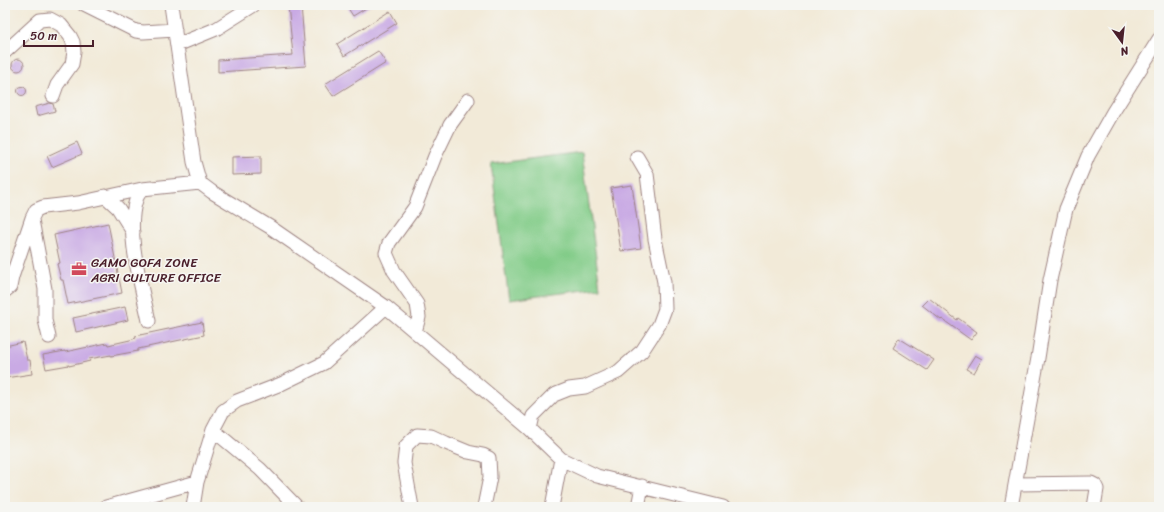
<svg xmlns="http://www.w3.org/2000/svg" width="1164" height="512" font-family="Sriracha,sans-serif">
	<rect width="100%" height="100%" fill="#f6f6f2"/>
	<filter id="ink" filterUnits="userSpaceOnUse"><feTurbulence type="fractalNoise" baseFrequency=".025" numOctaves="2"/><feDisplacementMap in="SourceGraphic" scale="8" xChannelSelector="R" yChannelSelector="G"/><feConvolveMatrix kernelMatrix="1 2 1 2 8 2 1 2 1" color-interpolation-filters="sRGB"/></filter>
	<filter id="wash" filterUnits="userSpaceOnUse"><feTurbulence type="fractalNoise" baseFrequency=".012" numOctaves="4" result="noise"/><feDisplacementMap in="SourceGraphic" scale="16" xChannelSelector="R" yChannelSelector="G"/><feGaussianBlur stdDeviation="0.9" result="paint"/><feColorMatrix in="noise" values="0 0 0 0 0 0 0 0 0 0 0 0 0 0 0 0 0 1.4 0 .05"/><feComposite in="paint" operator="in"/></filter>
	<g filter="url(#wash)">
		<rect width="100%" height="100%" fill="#f2ead8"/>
		<path fill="#82cc88" stroke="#66765a" d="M582,152L600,288L509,300L491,164Z"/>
		<g id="blocks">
			<path fill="#c9aae4" d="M288,5H301L306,66L218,72V60L293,55Z
				M346,5H371L353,16Z
				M390,11L397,23L344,56L337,44Z
				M378,51L386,63L333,96L325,84Z
				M12 65a6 6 0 1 1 12 0a6 6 0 1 1-12 0Z
				M17.5 91a4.5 4.5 0 1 1 9 0a4.5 4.5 0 1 1-9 0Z
				M50,103L53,104L55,111L37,116L35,107Z
				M77,142L82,154L52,167L47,156Z
				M261,156V174L232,175V157Z
				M632,185L641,248L621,251L611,188Z
				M108,223L122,293L68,304L63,280H61L57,264L60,263L54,235Z
				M929,298L957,320L958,318L977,332L971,340L942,319L941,320L922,305Z
				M125,307L128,320L76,332L73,318Z
				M202,322L204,335L138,349V351L111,356V355L89,359L90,361L69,366V365L46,369L43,355L65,351V352L107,343L108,345L130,340L136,338L135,336Z
				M899,338L934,360L927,370L893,348Z
				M23,342L27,360H30L32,374L5,378V346Z
				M975,355L982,359L974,373L966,369Z"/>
		</g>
	</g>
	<g filter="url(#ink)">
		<use href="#blocks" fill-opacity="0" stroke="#9e8482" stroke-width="1"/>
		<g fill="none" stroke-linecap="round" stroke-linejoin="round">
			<g stroke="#9e8482" stroke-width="15">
				<path id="minor" d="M84,5L136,31L143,32L175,30
					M171,5L194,162L200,183L212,192L270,227L386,307L530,429L561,459L597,476L723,507
					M177,45L216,29L254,5
					M5,52L40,20L50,19L61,25L70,36L73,42L74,52L72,64L57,85L53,96
					M142,189C140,192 137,196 136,200C125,233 142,287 149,321
					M105,196L118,208L133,232
					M32,220L45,289V320L49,337
					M5,291L10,287L12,277L32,218L36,210L43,207L78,203L142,189L200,183
					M415,332L419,317L417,304L394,271L386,253L389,243L415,207L435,156L450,125L468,100
					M530,429L533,416L554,395L569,389L585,387L618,372L642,351L659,325L665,309L664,282L655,239L647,174L637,157
					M213,430L260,469L297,507
					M1016,484L1091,483L1095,485L1097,489L1094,507
					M106,507L197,482
					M193,507L197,482L213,430L223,411L237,401L281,384L324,363L386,307
					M412,507L404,463L406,446L417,435L431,436L446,443L468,452L483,455L489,458L490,477L484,507
					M552,507L561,459
					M638,507L642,486
					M1011,507L1038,358L1050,280L1066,209L1088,156L1113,112L1159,39"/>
			</g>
			<use href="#minor" stroke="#fff" stroke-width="13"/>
		</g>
	</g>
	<defs>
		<g id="office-bare" transform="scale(1.2)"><path d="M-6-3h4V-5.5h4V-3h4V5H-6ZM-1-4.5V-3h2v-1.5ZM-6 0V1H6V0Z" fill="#d1495b" stroke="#f6f6f2" stroke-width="2.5" paint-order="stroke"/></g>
	</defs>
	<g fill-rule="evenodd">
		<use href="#office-bare" x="79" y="269"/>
	</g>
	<g text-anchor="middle" stroke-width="3" stroke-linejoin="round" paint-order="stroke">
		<g font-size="13" fill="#4a1f2b" stroke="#f6f6f2" text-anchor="start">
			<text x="91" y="267">GAMO GOFA ZONE<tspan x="91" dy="15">AGRI CULTURE OFFICE</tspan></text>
		</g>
	</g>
	<rect width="1164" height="512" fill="none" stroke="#f6f6f2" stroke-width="20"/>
	<g transform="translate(1122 42) rotate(165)" stroke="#f6f6f2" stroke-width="3" paint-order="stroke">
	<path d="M0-3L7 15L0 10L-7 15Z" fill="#4a1f2b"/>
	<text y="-6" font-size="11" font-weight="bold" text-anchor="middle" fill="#4a1f2b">N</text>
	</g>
	<path d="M24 40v6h69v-6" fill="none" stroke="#4a1f2b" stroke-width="2"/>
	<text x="30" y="40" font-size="12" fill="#4a1f2b" stroke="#f6f6f2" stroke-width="3" paint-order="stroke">50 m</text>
</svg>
